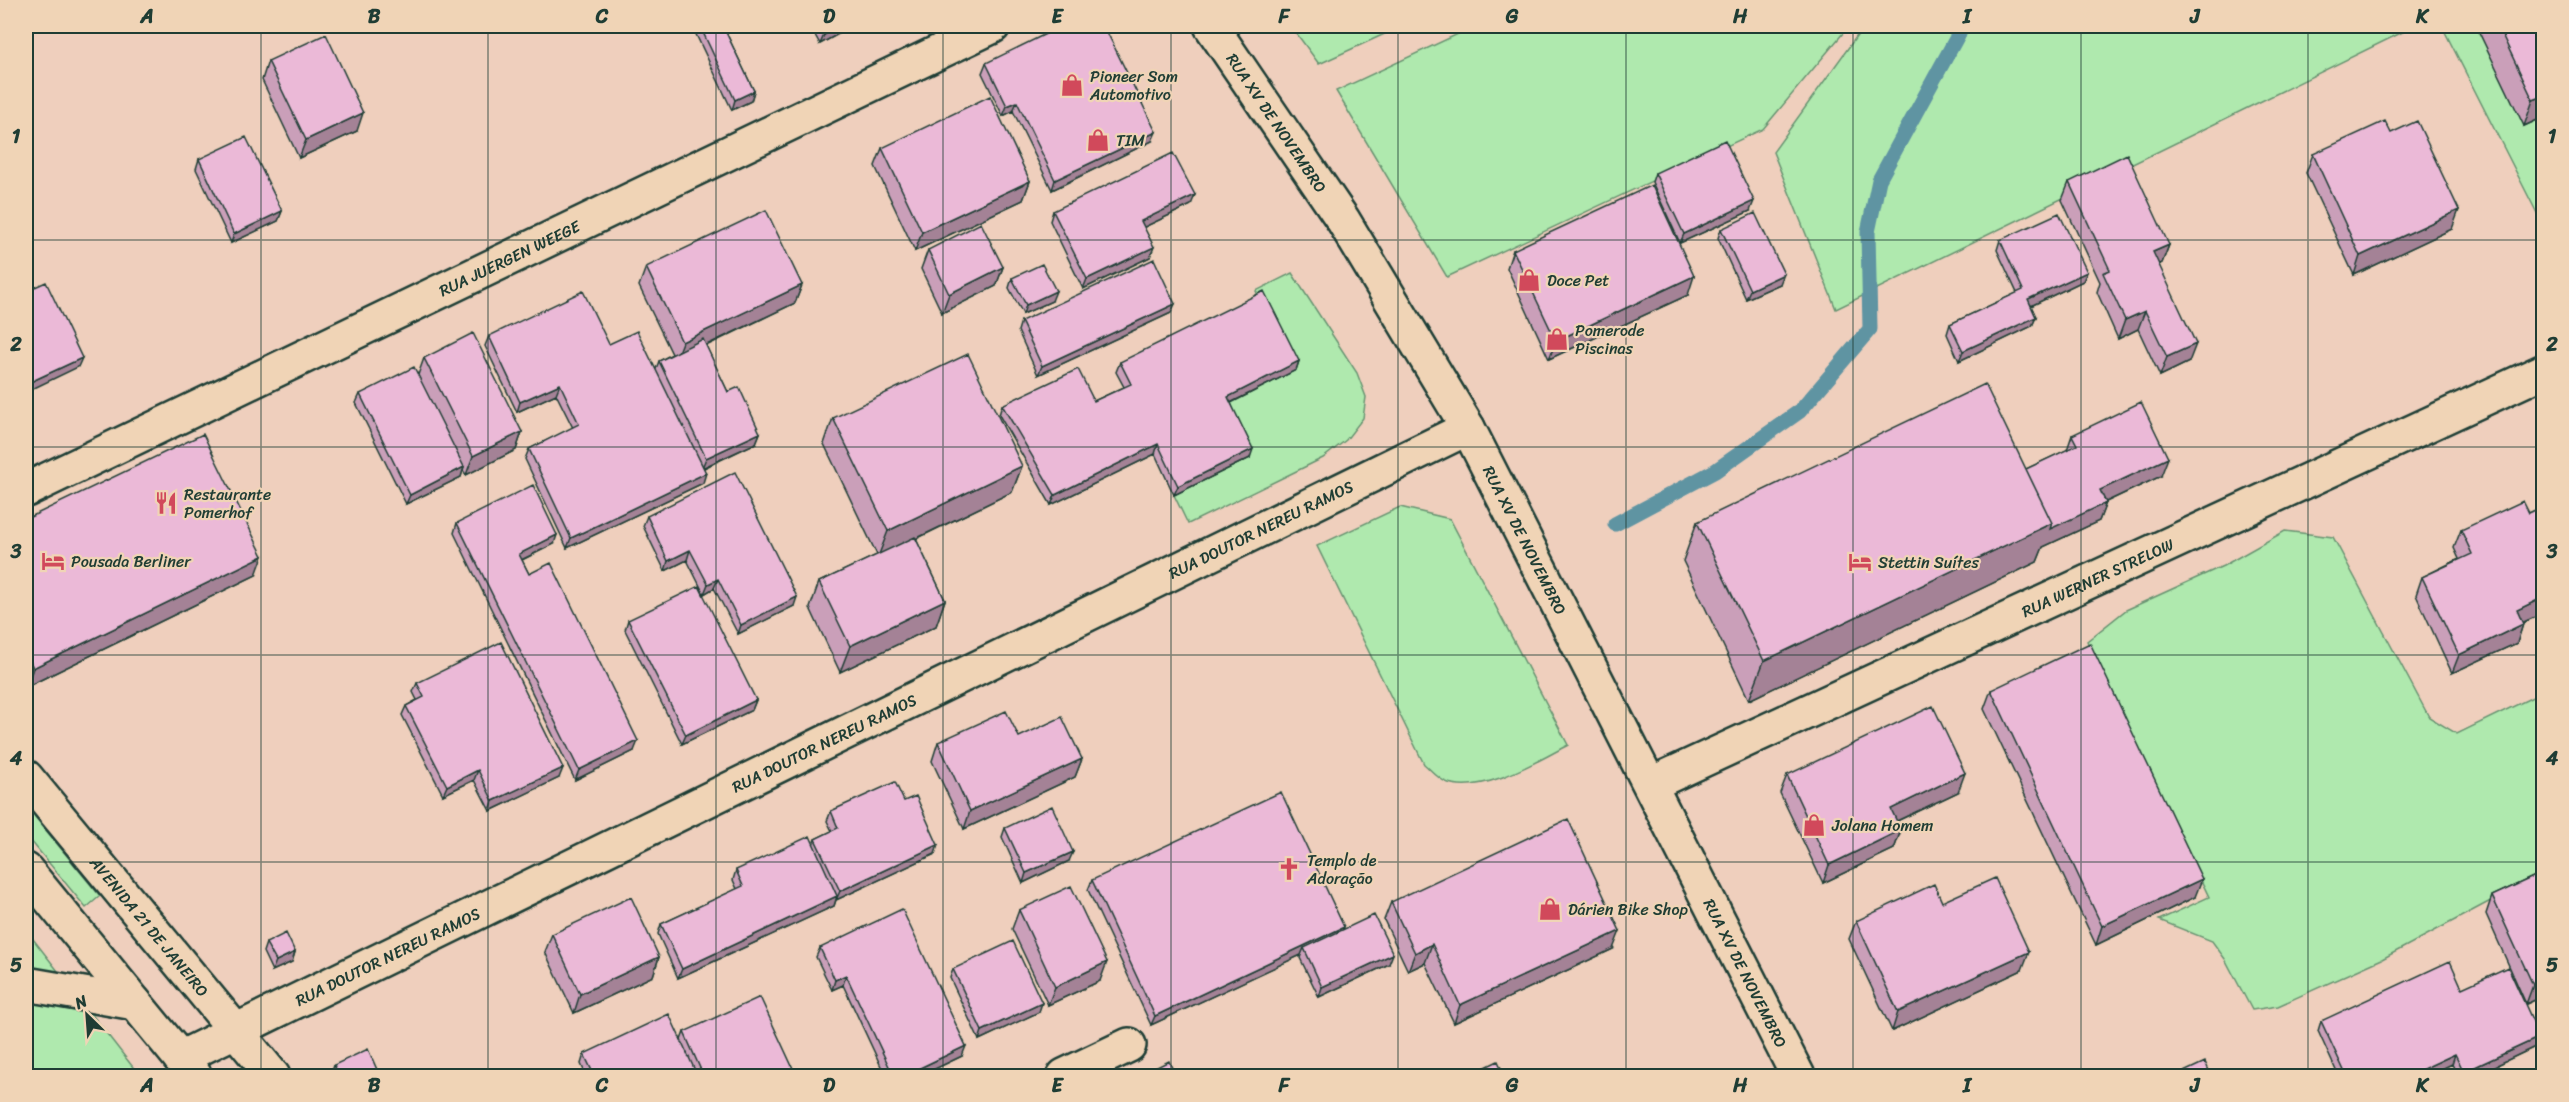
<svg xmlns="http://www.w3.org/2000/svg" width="2569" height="1102" font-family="Sriracha,sans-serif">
	<rect width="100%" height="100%" fill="#efcfbd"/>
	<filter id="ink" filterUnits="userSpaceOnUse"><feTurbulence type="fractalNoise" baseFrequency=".0167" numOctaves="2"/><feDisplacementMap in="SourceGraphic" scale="12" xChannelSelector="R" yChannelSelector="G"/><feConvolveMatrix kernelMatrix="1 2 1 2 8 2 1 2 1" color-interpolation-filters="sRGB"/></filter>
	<g filter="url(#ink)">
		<path fill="#afe9ae" stroke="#679371" stroke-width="1.5" d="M1291,26H1402L1319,64Z
			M1475,26H1849L1763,129L1447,277L1336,91Z
			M1864,26H2415L1836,309L1773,152Z
			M2442,26H2543V225Z
			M1292,273L1357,373L1366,397L1363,418L1346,440L1323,458L1188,524L1174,495L1250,458L1224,406L1295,370L1256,291Z
			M1400,507L1450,519L1568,745C1538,761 1480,796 1446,782C1438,779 1430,769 1424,764L1317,546Z
			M2285,531L2333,537L2429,717L2457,734L2543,692V873L2382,959L2278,1006L2252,1010L2225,959L2212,941L2159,920L2209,897L2087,641L2126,610L2223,566Z
			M26,806L100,896L86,908L26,835Z
			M26,930L125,1057L140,1076H26Z"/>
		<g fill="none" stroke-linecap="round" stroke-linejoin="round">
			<path stroke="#5f94a2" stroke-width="15" d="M1615,524L1715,471L1800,411L1870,329L1868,232L1879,180L1963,26"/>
			<g stroke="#1f3d34" stroke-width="38">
				<g id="minor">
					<path id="s1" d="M26,490L993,26"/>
					<path id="s2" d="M1651,784L2544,371"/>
					<path d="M26,984L135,1003"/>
					<path id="s3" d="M180,1058L1468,428"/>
					<path d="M1064,1076L1129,1045"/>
				</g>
			</g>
			<g stroke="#1f3d34" stroke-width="38">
				<g id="major">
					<path id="s4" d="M1211,26L1343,220L1468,428L1798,1076"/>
					<path id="s5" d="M26,777L273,1076"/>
					<path d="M26,870L195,1076"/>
				</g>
			</g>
			<use href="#minor" stroke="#f0d4b6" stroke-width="33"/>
			<use href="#major" stroke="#f0d4b6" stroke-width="33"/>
		</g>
		<path fill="#ca9fb9" stroke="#1f3d34" stroke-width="1.5" d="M692,26H723L754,91L751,101L732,110Z
			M810,26H853L820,44Z
			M2476,26H2544V117L2524,126Z
			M268,61L357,131L299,158L262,80Z
			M986,63L1152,141L1052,190L1013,111L1003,116L982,73Z
			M2391,133L2452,229L2354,275L2306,173L2313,154Z
			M882,148L1030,181L1023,200L915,251L875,166Z
			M199,159L282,211L278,221L231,243L196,169Z
			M1655,173L1750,211L1680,243L1652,182Z
			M2069,182L2169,245L2162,263L2159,265L2189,362L2160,376L2138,329L2118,339L2097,292L2100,282L2062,200Z
			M1191,205L1144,227L1150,257L1083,289L1050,221L1053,211Z
			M1721,229L1780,284L1746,299L1718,238Z
			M2000,240L2087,272L2083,281L2031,306L2036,317L2032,326L1959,361L1947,334L1950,324L2017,293L1997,250Z
			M928,250L1003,267L996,286L942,313L921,269Z
			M1513,250L1688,295L1549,359L1507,268Z
			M646,267L802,285L795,303L706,346L728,392L760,433L756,443L704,468L703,483L567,548L525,459L529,449L573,428L556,394L517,412L485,346L489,336L609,344L656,369L659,361L672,354L639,286Z
			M1012,278L1052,301L1023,314L1009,288Z
			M1171,313L1038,375L1018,331L1021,321Z
			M424,358L522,432L516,450L466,475L463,470L461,477L406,504L356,403L360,394L418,375Z
			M1299,361L1296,370L1231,403L1250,458L1174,495L1155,454L1051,505L999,415L1002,405L1094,401L1124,387L1116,372L1120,362Z
			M833,418L1022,466L1012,492L916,539L945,600L936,626L840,672L810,608L819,582L877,555L824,444Z
			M2072,435L2161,476L2106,502L2099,521L2043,547L2037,562L1749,700L1683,561L1697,522L2026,469L2067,450Z
			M2544,506V613L2522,623L2523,624L2517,643L2452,673L2416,595L2422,577L2459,559L2454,548L2461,530L2529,513Z
			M647,516L794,606L738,634L714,588L704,594L687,560L665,571L643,526Z
			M26,519L256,575L26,687Z
			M457,523L554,544L522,560L529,574L634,751L575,780L454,533Z
			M628,620L756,700L752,710L682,744L625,630Z
			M417,683L559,778L490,811L474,780L443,795L402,715L406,706L417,700L413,692Z
			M1991,690L2195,897L2096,945L1984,709Z
			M938,742L1082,759L1075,777L964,829L932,761Z
			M1787,775L1958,792L1897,821L1901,830L1894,849L1823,883L1780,793Z
			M904,801L935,854L836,900L834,906L678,978L658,934L661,924L737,889L733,880L736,870L813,845L815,839L832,831L827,821L831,811Z
			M1005,828L1069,861L1023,883L1002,837Z
			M2544,872V996L2526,1004L2486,914L2492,896Z
			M1092,880L1344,929L1389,964L1319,997L1300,958L1301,955L1151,1025L1088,890Z
			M1391,902L1613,949L1454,1023L1425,963L1408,971L1384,920Z
			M1942,902L2022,970L1892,1031L1849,939L1856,921Z
			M1019,910L1100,981L1048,1005L1012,929Z
			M552,934L659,957L653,976L574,1013L545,952Z
			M266,943L295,952L292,962L272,971L263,952Z
			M820,948L962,1056L918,1077H886L843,985L832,990L816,957Z
			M953,969L1039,1012L979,1040L950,978Z
			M2462,988L2537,1046L2472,1077H2458L2452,1064L2425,1077H2339L2318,1031L2321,1021Z
			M684,1032L797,1077H587L581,1064L584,1054L681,1040Z
			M334,1065L378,1072L377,1077H332L331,1075Z"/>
		<path fill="#a48296" stroke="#1f3d34" stroke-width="1.5" d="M840,26H853L820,44L824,35Z
			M754,91L751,101L732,110L735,100Z
			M2544,96V117L2524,126L2533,100Z
			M1017,102L1013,111L1003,116L1007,106Z
			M363,113L357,131L299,158L306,140Z
			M1156,132L1152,141L1052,190L1055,180Z
			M1030,181L1023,200L915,251L922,232Z
			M1195,195L1191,205L1138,230L1141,221Z
			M1754,201L1750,211L1680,243L1684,234Z
			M2459,210L2452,229L2354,275L2360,256Z
			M282,211L278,221L231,243L234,234Z
			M2169,245L2162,263L2146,271L2153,252Z
			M1154,247L1150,257L1083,289L1087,279Z
			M1003,267L996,286L942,313L949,294Z
			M2087,272L2083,281L2024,309L2028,299Z
			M1784,274L1780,284L1746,299L1750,290Z
			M1694,276L1688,295L1549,359L1556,341Z
			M802,285L795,303L675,360L682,342Z
			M1056,291L1052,301L1023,314L1026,305Z
			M1175,304L1171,313L1038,375L1042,366Z
			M2145,311L2138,329L2118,339L2125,320Z
			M2036,317L2032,326L1959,361L1963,351Z
			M2196,344L2189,362L2160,376L2167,357Z
			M82,358L78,367L26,392V384Z
			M1299,361L1296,370L1224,406L1228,397Z
			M560,384L556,394L517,412L520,402Z
			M522,432L516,450L466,475L473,456Z
			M760,433L756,443L702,468L706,458Z
			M1158,444L1155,454L1051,505L1055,495Z
			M1253,449L1250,458L1174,495L1178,486Z
			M2168,458L2161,476L2093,508L2100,490Z
			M1022,466L1012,492L878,557L888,531Z
			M464,467L461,477L406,504L410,495Z
			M706,473L703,483L567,548L571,538Z
			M2106,503L2099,521L2043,547L2037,562L1749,700L1764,661L2052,523Z
			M557,535L554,544L515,563L519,554Z
			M690,550L687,560L665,571L668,561Z
			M263,556L256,575L26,687V679L30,677L33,668Z
			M718,579L714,588L704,594L708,584Z
			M797,597L794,606L738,634L741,625Z
			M2544,597V613L2510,628L2517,610Z
			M945,600L936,626L840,672L850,646Z
			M2523,624L2517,643L2452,673L2459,655Z
			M756,700L752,710L682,744L686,735Z
			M638,741L634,751L575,780L579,770Z
			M1082,759L1075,777L964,829L970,811Z
			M563,768L559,778L490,811L493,801Z
			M478,770L474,780L443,795L447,786Z
			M1965,773L1958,792L1884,827L1891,809Z
			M1901,830L1894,849L1823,883L1829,865Z
			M938,845L935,854L836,900L840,891Z
			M1073,852L1069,861L1023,883L1026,873Z
			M2202,879L2195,897L2096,945L2102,926Z
			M837,896L834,906L678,978L682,969Z
			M1344,927L1341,937L1304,948L1301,955L1151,1025L1155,1016Z
			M1620,931L1613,949L1454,1023L1460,1005Z
			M1432,944L1425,963L1408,971L1415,953Z
			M295,952L292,962L272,971L276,961Z
			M2029,952L2022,970L1892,1031L1898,1012Z
			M1393,954L1389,964L1319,997L1322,987Z
			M659,957L653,976L574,1013L580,994Z
			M1107,962L1100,981L1048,1005L1055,987Z
			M846,975L843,985L832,990L835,980Z
			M2544,980V996L2526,1004L2533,985Z
			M1042,1003L1039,1012L979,1040L982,1031Z
			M2540,1037L2537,1046L2472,1077H2462L2464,1072Z
			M966,1046L962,1056L918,1077H901Z
			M2455,1054L2452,1064L2425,1077H2413L2414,1073Z
			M29,1066L26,1076V1068Z
			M378,1072L377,1077H369Z"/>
		<path fill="#ebb9d7" stroke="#1f3d34" stroke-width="1.5" d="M700,26H723L754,91L735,100Z
			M819,26H840L824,35Z
			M1062,26H1104L1156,132L1055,180L1017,102L1007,106L986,63Z
			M2498,26H2544V96L2533,100Z
			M326,34L363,113L306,140L268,61Z
			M990,96L1030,181L922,232L882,148Z
			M2385,121L2391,133L2417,121L2459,210L2360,256L2313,154Z
			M246,137L282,211L234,234L199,159Z
			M1725,140L1754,201L1684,234L1655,173Z
			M1173,153L1195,195L1141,221L1154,247L1087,279L1053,211Z
			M2127,154L2169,245L2153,252L2196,344L2167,357L2145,311L2125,320L2103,273L2110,270L2069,182Z
			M1652,185L1694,276L1556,341L1513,250Z
			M766,210L802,285L682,342L646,267Z
			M1755,213L1784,274L1750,290L1721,229Z
			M2059,213L2087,272L2028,299L2036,317L1963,351L1950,324L2023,290L2000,240Z
			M981,223L1003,267L949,294L928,250Z
			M1154,259L1175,304L1042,366L1021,321Z
			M1042,264L1056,291L1026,305L1012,278Z
			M46,282L82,358L26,384V291Z
			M583,291L609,344L637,331L706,473L571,538L529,449L579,424L560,384L520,402L489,336Z
			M1264,291L1299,361L1228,397L1253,449L1178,486L1158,444L1055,495L1002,405L1078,369L1094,401L1131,384L1120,362Z
			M473,333L522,432L473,456L424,358Z
			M703,339L728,392L739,387L760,433L706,458L659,361Z
			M968,354L1022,466L888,531L833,418Z
			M414,367L464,467L410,495L360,394Z
			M1985,384L2052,523L1764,661L1697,522Z
			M2141,402L2168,458L2100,490L2106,503L2050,529L2052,523L2026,469L2077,445L2072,435Z
			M203,434L263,556L33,668L26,651V519Z
			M735,472L797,597L741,625L718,579L708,584L690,550L668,561L647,516Z
			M533,485L557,535L519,554L529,574L551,563L638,741L579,770L457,523Z
			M2523,501L2529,513L2544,506V597L2517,610L2523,624L2459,655L2422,577L2472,554L2461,530Z
			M915,537L945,600L850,646L819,582Z
			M699,586L756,700L686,735L628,620Z
			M501,642L563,768L493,801L478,770L447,786L406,706L424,697L417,683Z
			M2090,643L2202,879L2102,926L1991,690Z
			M26,667L30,677L26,679Z
			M1933,706L1965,773L1891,809L1901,830L1829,865L1787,775Z
			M1006,711L1019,737L1062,717L1082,759L970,811L938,742Z
			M895,782L904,801L916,796L938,845L840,891L815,839L838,828L831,811Z
			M1281,792L1344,927L1155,1016L1092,880Z
			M1052,806L1073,852L1026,873L1005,828Z
			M1568,819L1620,931L1460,1005L1432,944L1415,953L1391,902Z
			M810,836L837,896L682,969L661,924L743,886L736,870Z
			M2544,872V980L2533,985L2492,896Z
			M1995,878L2029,952L1898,1012L1856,921L1934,884L1942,902Z
			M1071,886L1107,962L1055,987L1019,910Z
			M631,897L659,957L580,994L552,934Z
			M902,909L966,1046L901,1077H894L846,975L835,980L820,948Z
			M1374,915L1393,954L1322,987L1304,948Z
			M286,933L295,952L276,961L266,943Z
			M1013,941L1042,1003L982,1031L953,969Z
			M2450,961L2462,988L2508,967L2540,1037L2464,1072L2455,1054L2414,1073L2416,1077H2347L2321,1021Z
			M760,997L797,1077H704L684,1032Z
			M669,1014L698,1077H595L584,1054Z
			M368,1049L378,1072L369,1077H340L334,1065Z
			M26,1059L29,1066L26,1068Z
			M1169,1061L1176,1077H1137Z
			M1498,1061L1505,1077H1465Z
			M2205,1062L2212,1077H2173Z"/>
	</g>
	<path fill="none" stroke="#1f3d34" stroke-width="1.5" stroke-opacity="0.55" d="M261,26V1076M488,26V1076M716,26V1076M943,26V1076M1171,26V1076M1398,26V1076M1626,26V1076M1853,26V1076M2081,26V1076M2308,26V1076M26,240H2544M26,447H2544M26,655H2544M26,862H2544"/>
	<defs>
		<g id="shop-bare" transform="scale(1.8)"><path d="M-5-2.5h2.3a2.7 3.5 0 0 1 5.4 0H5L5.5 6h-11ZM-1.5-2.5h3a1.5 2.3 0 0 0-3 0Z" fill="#d1495b" stroke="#f0d4b6" stroke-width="2.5" paint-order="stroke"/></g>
		<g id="restaurant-bare" transform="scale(1.8)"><path d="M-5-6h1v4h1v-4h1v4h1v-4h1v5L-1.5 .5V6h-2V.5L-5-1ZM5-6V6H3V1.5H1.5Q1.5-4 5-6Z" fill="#d1495b" stroke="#f0d4b6" stroke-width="2.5" paint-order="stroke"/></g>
		<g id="hotel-bare" transform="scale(1.8)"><path d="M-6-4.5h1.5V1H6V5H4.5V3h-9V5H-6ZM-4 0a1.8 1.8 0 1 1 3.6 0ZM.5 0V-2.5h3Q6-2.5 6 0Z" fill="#d1495b" stroke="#f0d4b6" stroke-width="2.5" paint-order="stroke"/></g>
		<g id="church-bare" transform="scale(1.8)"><path d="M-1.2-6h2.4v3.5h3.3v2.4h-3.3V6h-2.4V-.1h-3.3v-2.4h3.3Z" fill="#d1495b" stroke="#f0d4b6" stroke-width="2.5" paint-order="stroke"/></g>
	</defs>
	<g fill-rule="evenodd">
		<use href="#shop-bare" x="1072" y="85"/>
		<use href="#shop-bare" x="1098" y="140"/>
		<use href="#shop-bare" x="1529" y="280"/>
		<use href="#shop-bare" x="1557" y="339"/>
		<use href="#restaurant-bare" x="166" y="503"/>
		<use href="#hotel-bare" x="53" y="561"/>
		<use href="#hotel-bare" x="1860" y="562"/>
		<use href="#shop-bare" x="1814" y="825"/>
		<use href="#church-bare" x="1289" y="869"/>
		<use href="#shop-bare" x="1550" y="909"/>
	</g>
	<g text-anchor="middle" stroke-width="4.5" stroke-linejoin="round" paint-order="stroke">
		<g font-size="16" fill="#1f3d34" stroke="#f0d4b6" text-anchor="start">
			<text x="1090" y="82">Pioneer Som<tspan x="1090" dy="18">Automotivo</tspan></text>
			<text x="1116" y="146">TIM</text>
			<text x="1547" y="286">Doce Pet</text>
			<text x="1575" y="336">Pomerode<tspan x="1575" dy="18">Piscinas</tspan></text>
			<text x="184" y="500">Restaurante<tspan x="184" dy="18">Pomerhof</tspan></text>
			<text x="71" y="567">Pousada Berliner</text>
			<text x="1878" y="568">Stettin Suítes</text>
			<text x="1832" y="831">Jolana Homem</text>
			<text x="1307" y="866">Templo de<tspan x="1307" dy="18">Adoração</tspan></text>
			<text x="1568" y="915">Dárien Bike Shop</text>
		</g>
		<g font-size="16" fill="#1f3d34" stroke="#f0d4b6">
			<text dy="6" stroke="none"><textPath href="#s4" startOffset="117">RUA XV DE NOVEMBRO</textPath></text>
			<text dy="6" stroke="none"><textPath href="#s1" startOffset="536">RUA JUERGEN WEEGE</textPath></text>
			<text dy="6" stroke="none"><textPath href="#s3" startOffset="1203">RUA DOUTOR NEREU RAMOS</textPath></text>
			<text dy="6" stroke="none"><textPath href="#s4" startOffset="603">RUA XV DE NOVEMBRO</textPath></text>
			<text dy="6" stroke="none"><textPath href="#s2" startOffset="492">RUA WERNER STRELOW</textPath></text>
			<text dy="6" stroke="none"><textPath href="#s3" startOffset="717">RUA DOUTOR NEREU RAMOS</textPath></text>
			<text dy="6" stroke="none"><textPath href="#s5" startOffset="194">AVENIDA 21 DE JANEIRO</textPath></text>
			<text dy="6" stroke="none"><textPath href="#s3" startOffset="231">RUA DOUTOR NEREU RAMOS</textPath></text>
			<text dy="6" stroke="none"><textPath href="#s4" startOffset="1089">RUA XV DE NOVEMBRO</textPath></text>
		</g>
	</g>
	<rect width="2569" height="1102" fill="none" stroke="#f0d4b6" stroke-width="66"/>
	<g transform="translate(87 1015) rotate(335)" stroke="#f0d4b6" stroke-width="4.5" paint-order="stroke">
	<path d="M0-4.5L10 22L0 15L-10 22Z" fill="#1f3d34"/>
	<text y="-9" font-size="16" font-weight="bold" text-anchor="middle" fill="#1f3d34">N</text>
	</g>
	<rect x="33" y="33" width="2503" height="1036" fill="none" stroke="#1f3d34" stroke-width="2"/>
	<g font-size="20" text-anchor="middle" font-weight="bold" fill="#1f3d34">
		<text x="147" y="23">A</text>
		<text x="374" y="23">B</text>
		<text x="602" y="23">C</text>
		<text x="829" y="23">D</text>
		<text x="1057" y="23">E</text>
		<text x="1284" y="23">F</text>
		<text x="1512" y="23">G</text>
		<text x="1740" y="23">H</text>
		<text x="1967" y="23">I</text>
		<text x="2195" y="23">J</text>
		<text x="2422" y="23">K</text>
		<text x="16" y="143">1</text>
		<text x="2552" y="143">1</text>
		<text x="16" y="351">2</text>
		<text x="2552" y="351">2</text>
		<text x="16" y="558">3</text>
		<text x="2552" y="558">3</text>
		<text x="16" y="765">4</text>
		<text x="2552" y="765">4</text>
		<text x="16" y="972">5</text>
		<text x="2552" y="972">5</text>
		<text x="147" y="1092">A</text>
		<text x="374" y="1092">B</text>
		<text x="602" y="1092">C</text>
		<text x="829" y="1092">D</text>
		<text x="1057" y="1092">E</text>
		<text x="1284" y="1092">F</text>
		<text x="1512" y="1092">G</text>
		<text x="1740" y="1092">H</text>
		<text x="1967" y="1092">I</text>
		<text x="2195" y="1092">J</text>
		<text x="2422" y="1092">K</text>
	</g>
</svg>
